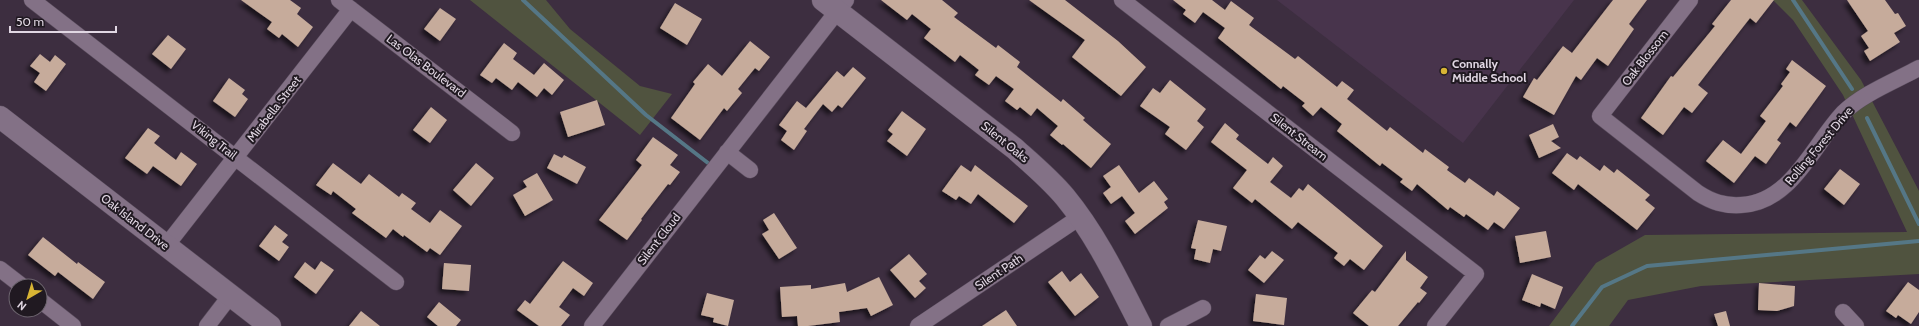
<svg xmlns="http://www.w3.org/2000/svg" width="1919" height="326" font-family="Cabin,sans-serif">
	<defs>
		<filter id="shadow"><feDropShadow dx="-3.5" dy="3.5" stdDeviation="2" flood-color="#0009"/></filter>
	</defs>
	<rect width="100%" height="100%" fill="#3d2e40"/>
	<path fill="#48344c" d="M1277,0H1574L1463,143Z"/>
	<path fill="#50533f" d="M470,0H546L570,29L640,86L672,94L640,135Z
		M1773,0H1802L1861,80L1919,191V274L1701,286L1628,300L1609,326H1549L1596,263L1645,235L1907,232L1843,95L1793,20Z"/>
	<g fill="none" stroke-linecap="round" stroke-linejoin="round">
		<path stroke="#557786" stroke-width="4" d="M523,0L646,115L708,163
			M1793,0L1852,89
			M1867,118L1919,224
			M1572,326L1602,287L1647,266L1919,241"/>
	</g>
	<path fill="#c6ab9b" filter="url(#shadow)" d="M241,0H290L301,8L297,14L313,27L298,47L282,34L279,38L267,29L272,22Z
		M881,0H942L958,13L954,17L996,48L998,45L1020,62L1017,67L1061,102L1063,99L1085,118L1083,120L1111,144L1091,168L1063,144L1062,145L1050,135L1058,126L1037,108L1031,116L1020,107L1017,110L1005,101L1014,89L996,76L989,85L975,75L979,70L960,55L955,62L924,38L931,29L912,14L907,20Z
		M1029,0H1065L1118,41L1146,67L1121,96L1072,57L1085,40Z
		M1173,0H1212L1225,10L1231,1L1254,18L1249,25L1295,59L1298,56L1337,87L1342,81L1354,90L1347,99L1387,131L1390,127L1423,153L1425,149L1449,167L1447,170L1465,183L1469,178L1494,196L1497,191L1520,208L1504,229L1494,222L1488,230L1466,214L1464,217L1450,207L1448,210L1417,184L1412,191L1400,182L1403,179L1382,163L1380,166L1337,131L1342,124L1321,107L1313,116L1302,106L1305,103L1283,86L1281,89L1218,38L1225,28L1203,12L1195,23L1183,14L1186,10Z
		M1613,0H1647L1629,24L1634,29L1608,66L1597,58L1581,80L1576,76L1554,115L1523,97L1534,78L1537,80L1563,46L1572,53Z
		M1731,0H1774L1756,23L1750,18L1698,85L1708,93L1692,113L1684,107L1663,135L1641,118L1671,76L1673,77L1715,26L1712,24Z
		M1847,0H1885L1895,14L1898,13L1906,26L1894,33L1900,42L1870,61L1864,51L1869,48L1861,36L1868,31Z
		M675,3L702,19L687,45L660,28Z
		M440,8L456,19L440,41L424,29Z
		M168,35L186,49L171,69L152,54Z
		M750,41L770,57L759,71L755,68L738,89L742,93L727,111L724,108L700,140L671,118L695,84L693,82L708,64L722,76Z
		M504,43L517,53L513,59L534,75L544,63L564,80L552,95L544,88L537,97L518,82L512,90L496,78L492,83L480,75Z
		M40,54L50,62L55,55L66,64L46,91L34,82L40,73L30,66Z
		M1792,60L1826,86L1796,127L1790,122L1777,140L1781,143L1766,164L1755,156L1734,183L1706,161L1723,140L1741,154L1766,121L1760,116L1783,86L1781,84L1790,72L1786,69Z
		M853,67L866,78L842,108L838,105L832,112L823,104L804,129L807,131L794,150L781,140L787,131L779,125L797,101L806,108L837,71L844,77Z
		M229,78L245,90L242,94L248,99L235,117L213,101Z
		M1170,80L1206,109L1197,121L1204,127L1186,150L1165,134L1170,127L1140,106L1153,88L1160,93Z
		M597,100L605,125L568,137L560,112Z
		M431,107L447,120L430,143L413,130Z
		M902,111L926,129L907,156L887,141L893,134L888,130Z
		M1225,123L1239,135L1236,139L1268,164L1273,157L1283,166L1270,182L1291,198L1299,188L1303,191L1308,184L1383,246L1364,270L1350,259L1344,266L1334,258L1338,253L1298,222L1292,229L1255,199L1252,203L1233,188L1247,170L1211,142Z
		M1553,124L1559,137L1551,141L1561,148L1539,158L1529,135Z
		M148,128L160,136L154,143L176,160L181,152L197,164L181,186L153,166L147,174L125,158Z
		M653,137L678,155L670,165L680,172L670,185L668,184L641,219L642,220L627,240L599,220L642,165L636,160Z
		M1567,153L1577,160L1580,156L1600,171L1604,165L1614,173L1617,169L1650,195L1645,200L1655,208L1637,230L1578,184L1574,190L1552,173Z
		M554,154L562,158L564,155L586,167L577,184L547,168Z
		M333,163L361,184L369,174L399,197L402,193L416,203L411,209L430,223L440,210L462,226L440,255L430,248L427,252L404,235L403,237L393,229L386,238L352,213L356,209L333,191L331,195L316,185Z
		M476,163L494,178L471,206L453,190Z
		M961,165L971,172L975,165L1028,206L1014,223L978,194L971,204L959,196L956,200L942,191Z
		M1119,165L1139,193L1154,181L1168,199L1164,202L1168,208L1135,234L1125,221L1135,213L1122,196L1111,204L1103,193L1111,187L1103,176Z
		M1840,169L1860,184L1844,205L1824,189Z
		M537,173L553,200L525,216L513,195L527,187L523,181Z
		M774,213L797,248L779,259L762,234L769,230L763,220Z
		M1198,220L1227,226L1221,251L1213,249L1210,263L1194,259L1196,249L1191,248Z
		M275,225L288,235L282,242L289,247L279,261L259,246Z
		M1546,231L1551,257L1520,263L1515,236Z
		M43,237L77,264L78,262L105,282L93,299L58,272L55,276L28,255Z
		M1272,251L1284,260L1264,283L1248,270L1260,255L1265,259Z
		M1406,251V260L1428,277L1420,288L1427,293L1419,303L1418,302L1398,326H1369L1353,313L1372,290L1375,292Z
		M909,254L927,274L919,281L926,288L915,298L890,270Z
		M321,261L334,270L316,294L294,277L305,262L315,270Z
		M563,261L593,283L584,296L573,288L559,307L570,315L561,326H539L517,310L525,300L530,304Z
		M444,263L471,265L469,291L442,289Z
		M1062,271L1070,282L1081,273L1099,297L1075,316L1048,282Z
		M1532,274L1563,287L1555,309L1541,303L1540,307L1522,300Z
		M879,277L893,305L871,316L867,308L839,312L840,322L808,326H798L797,316L782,317L780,287L811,285V289L845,283L847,292Z
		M1908,282L1919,290V312L1911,324L1898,315L1896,318L1886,311Z
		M1759,283L1795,286L1794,306L1777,311L1758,310Z
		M707,293L734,300L728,326L713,322L714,318L701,315Z
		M1256,294L1287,298L1284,325L1253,321Z
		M439,302L461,320L456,326H438L427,317Z
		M1006,310L1017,326H982Z
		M361,311L380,326H349Z
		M1726,311L1730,326H1718L1714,314Z"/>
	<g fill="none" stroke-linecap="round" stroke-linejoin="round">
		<g stroke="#594c5c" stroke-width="17">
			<path id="street" d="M32,0L396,282
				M339,0L512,133
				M1122,0L1476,274L1435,326
				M1690,0L1600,116L1698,193C1712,202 1724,206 1741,205C1791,203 1813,145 1843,113C1862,94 1895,81 1919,68
				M727,152L750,170
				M166,246L351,9
				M0,269L22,286
				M40,300L73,326
				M1843,312L1856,326
				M207,326L230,296
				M592,326L846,0
				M918,326L1080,217
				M1168,326L1203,308"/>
		</g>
		<g stroke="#594c5c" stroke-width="23">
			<path id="secondary" d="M823,0L1014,148C1032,164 1050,179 1065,197C1097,236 1118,281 1141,326
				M0,117L270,326"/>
		</g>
		<use href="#street" stroke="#837186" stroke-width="16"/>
		<use href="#secondary" stroke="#837186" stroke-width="22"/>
	</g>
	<circle fill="#d8b434" stroke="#201921" stroke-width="1.5" cx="1444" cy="71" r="4"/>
	<g text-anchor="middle" stroke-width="4" stroke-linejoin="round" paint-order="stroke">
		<g font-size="12" fill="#e1d7e3" stroke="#201921">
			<text transform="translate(1645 58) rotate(-52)" y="4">Oak Blossom</text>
			<text transform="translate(426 66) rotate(37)" y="4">Las Olas Boulevard</text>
			<text transform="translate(274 109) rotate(-52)" y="4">Mirabella Street</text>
			<text transform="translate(1299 137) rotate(38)" y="4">Silent Stream</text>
			<text transform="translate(214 140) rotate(38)" y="4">Viking Trail</text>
			<text transform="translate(1005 142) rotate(39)" y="4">Silent Oaks</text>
			<text transform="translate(1819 146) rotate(-50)" y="4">Rolling Forest Drive</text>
			<text transform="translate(135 222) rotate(38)" y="4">Oak Island Drive</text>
			<text transform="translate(659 239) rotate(-52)" y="4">Silent Cloud</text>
			<text transform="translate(999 272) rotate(-34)" y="4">Silent Path</text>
		</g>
		<g font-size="12" font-weight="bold" fill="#e1d7e3" stroke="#201921" text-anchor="start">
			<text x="1452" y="68">Connally<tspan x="1452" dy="14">Middle School</tspan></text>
		</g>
	</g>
	<g transform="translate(28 298) rotate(218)"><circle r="19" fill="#201921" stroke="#6d656f"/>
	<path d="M0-3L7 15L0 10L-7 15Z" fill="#d8b434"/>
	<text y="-6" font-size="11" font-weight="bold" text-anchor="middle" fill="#e1d7e3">N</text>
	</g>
	<path d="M10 26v6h106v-6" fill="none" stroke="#e1d7e3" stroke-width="2"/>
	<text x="16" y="26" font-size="12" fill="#e1d7e3" stroke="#201921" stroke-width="3" paint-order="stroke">50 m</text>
</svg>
